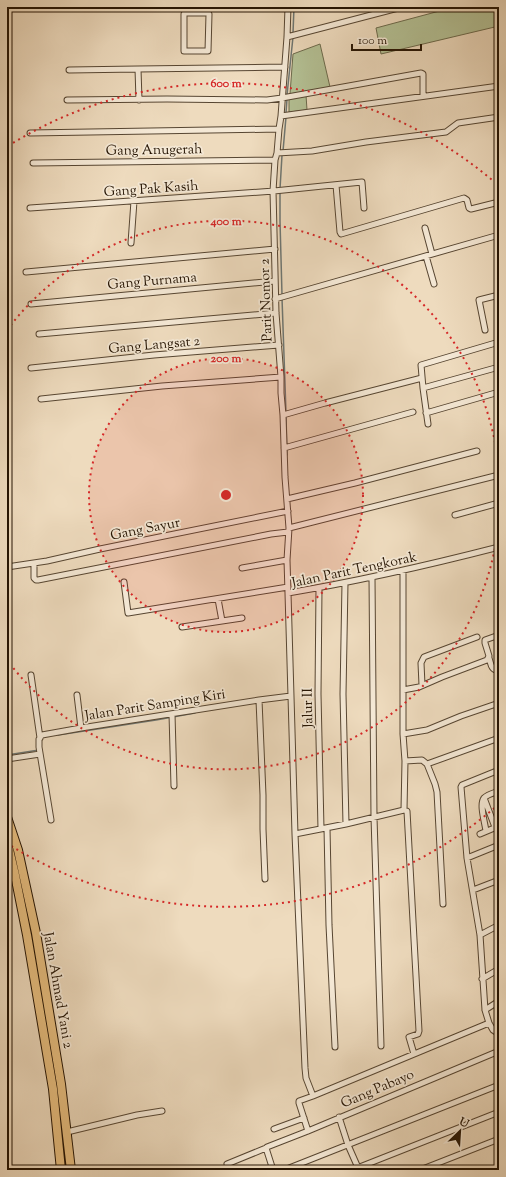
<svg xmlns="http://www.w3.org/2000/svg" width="506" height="1177" font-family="'Sorts Mill Goudy',serif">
	<rect width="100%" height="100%" fill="#eedbbe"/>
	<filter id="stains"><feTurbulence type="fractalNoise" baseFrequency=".005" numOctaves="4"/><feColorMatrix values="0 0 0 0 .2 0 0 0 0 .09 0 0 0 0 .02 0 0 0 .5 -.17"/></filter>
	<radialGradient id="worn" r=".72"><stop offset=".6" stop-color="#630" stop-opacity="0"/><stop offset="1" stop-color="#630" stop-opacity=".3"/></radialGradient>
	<path fill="#b4c195" stroke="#6c6a4c" d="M447,7H499V26L381,54L376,28L447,9Z
		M320,44L330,87L290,94L293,54Z
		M306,95L307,110L289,112V99Z"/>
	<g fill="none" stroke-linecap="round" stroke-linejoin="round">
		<path stroke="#6e7672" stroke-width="1.5" d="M293,33L294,7
			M287,95L293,37
			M286,113L287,99
			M283,151L286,117
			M280,189L282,155
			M280,193V221L282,295
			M282,298L286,413
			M286,416L287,455
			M58,735L156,720L195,713
			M7,755L39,750"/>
		<g stroke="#574632" stroke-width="7">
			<path id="minor" d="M288,7L287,37L281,116L279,129L277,153L275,160L273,191L276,313L281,377V393L283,415L285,477L289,528L287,560L288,593
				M7,9L30,7
				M185,13H207L209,14L208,51H184V14Z
				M287,37L402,7
				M138,69L285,67
				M69,70L138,69L139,100
				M67,100L167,99L267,100L282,98L421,73L423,74V96
				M281,116L499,86
				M30,133L279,129
				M277,153L312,151L366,142L446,132L458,123L499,117
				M33,163L275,160
				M336,185L340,232L341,234L464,198L467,200L469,208L471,209L499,202
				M30,208L274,191L362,182L364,208
				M425,228L432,254
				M131,243L134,201
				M426,256L434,284
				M26,272L275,249
				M275,299L499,235
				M31,304L275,281
				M485,330L479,300L499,295
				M39,334L276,313
				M31,368L154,355L279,345
				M423,388L499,367
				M41,399L162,386L281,377
				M426,413L499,392
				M283,415L325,403L422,378
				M428,424L423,388L421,365L499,342
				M284,448L413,412
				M287,499L355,483L477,451
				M455,515L499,503
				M289,528L499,475
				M34,564V578L36,580H38L271,534L288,532
				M7,567L47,561L100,549L288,511
				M242,568L287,560
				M403,571V734L405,761L404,810
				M372,577L374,817L381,1046
				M124,582L128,613L288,587
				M345,583L343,694L346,824
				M319,588L318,694L321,829
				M218,599L222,621
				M182,627L242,618
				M489,658C491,664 491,671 499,670
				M31,675L40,738
				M422,685L421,663L424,657L477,637
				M403,690L419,687L442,677L487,660L489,656L485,643V640L499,635
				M77,695L81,728
				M259,700L263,795V829L265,879
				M172,714L174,786
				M403,734L427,730L461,716L499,703
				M7,759L40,754
				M405,761L422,760L427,764
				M499,770L462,785L461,787L467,858L480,935L485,1010L489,1023L493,1030L496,1032H499
				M484,798L495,827
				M51,820L39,747V739L42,735L81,728L259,700L291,696
				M327,828L329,925L335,1047
				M486,831C485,823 479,804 484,798C488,794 494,793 499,791
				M295,834L305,1068L306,1078L313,1096L299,1101V1103L308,1131
				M480,834L499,826
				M467,858L499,845
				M473,890L499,880
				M443,904L437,792L435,784L427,764L499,738
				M480,935L499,925
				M482,979L499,969
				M485,1010L499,1001
				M414,1054L409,1037L418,1034L419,1031L407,811L404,810L346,824L295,834L288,593C359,581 429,565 499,547
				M313,1096L489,1023
				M339,1117L348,1145L359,1170
				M274,1129L304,1118
				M67,1132L137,1115L162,1111
				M227,1164L266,1148
				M273,1170L266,1148L267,1147L308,1131L499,1051
				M284,1170L499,1085
				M352,1170L499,1112
				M420,1170L499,1139
				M496,1170L499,1169"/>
		</g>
		<g stroke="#251403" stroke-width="10">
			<path id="trunk" d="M7,817L18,850L36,933L61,1084L71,1170
				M7,841L15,875L27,935L39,1006L53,1089L61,1170"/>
		</g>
		<use href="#minor" stroke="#f4e8d5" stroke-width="5"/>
		<use href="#trunk" stroke="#e7be7f" stroke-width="8"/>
	</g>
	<circle cx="226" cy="495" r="137" fill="#d62828" fill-opacity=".12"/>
	<g fill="none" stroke="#d62828" stroke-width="2" stroke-dasharray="2 4">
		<circle cx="226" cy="495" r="137"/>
		<path d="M499 519A274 274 0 0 1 7 660M7 330A274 274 0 0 1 499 471"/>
		<path d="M499 804A412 412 0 0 1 8 844M8 146A412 412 0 0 1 499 186"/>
	</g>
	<g text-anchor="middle" stroke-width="3.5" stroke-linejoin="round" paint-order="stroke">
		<g font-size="14" fill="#251403" stroke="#f4e8d5">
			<text transform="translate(154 149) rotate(-1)" y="5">Gang Anugerah</text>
			<text transform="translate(151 188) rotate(-4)" y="5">Gang Pak Kasih</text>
			<text transform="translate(152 280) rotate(-5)" y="5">Gang Purnama</text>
			<text transform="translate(265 300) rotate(-92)" y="5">Parit Nomor 2</text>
			<text transform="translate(154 344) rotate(-5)" y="5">Gang Langsat 2</text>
			<text transform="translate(145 528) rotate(-11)" y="5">Gang Sayur</text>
			<text transform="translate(354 569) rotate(-12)" y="5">Jalan Parit Tengkorak</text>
			<text transform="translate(155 704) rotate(-9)" y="5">Jalan Parit Samping Kiri</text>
			<text transform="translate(307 708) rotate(-91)" y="5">Jalur II</text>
			<text transform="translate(59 990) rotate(80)" y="5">Jalan Ahmad Yani 2</text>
			<text transform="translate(377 1088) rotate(-23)" y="5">Gang Pabayo</text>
		</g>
	</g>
	<circle cx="226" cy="495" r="6" fill="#d62828" stroke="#f4e8d5" stroke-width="2"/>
	<g font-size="12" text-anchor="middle" font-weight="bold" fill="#d62828" stroke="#f4e8d5" stroke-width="3.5" stroke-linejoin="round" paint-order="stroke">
		<text x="226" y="87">600 m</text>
		<text x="226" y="225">400 m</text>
		<text x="226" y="362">200 m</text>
	</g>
	<rect width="506" height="1177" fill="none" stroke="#eedbbe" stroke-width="24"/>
	<rect x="8" y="8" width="490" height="1161" fill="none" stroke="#251403" stroke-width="2"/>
	<rect x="12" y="12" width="482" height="1153" fill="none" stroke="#251403"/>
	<g transform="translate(460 1131) rotate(25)" stroke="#f4e8d5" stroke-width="3" paint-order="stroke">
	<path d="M0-3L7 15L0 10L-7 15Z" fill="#251403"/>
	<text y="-6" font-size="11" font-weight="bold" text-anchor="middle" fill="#251403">U</text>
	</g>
	<path d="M352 44v6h69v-6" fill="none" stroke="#251403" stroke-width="2"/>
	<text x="358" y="44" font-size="12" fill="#251403" stroke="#f4e8d5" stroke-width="3" paint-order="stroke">100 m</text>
	<rect width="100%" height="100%" filter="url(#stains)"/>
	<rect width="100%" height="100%" fill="url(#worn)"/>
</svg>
